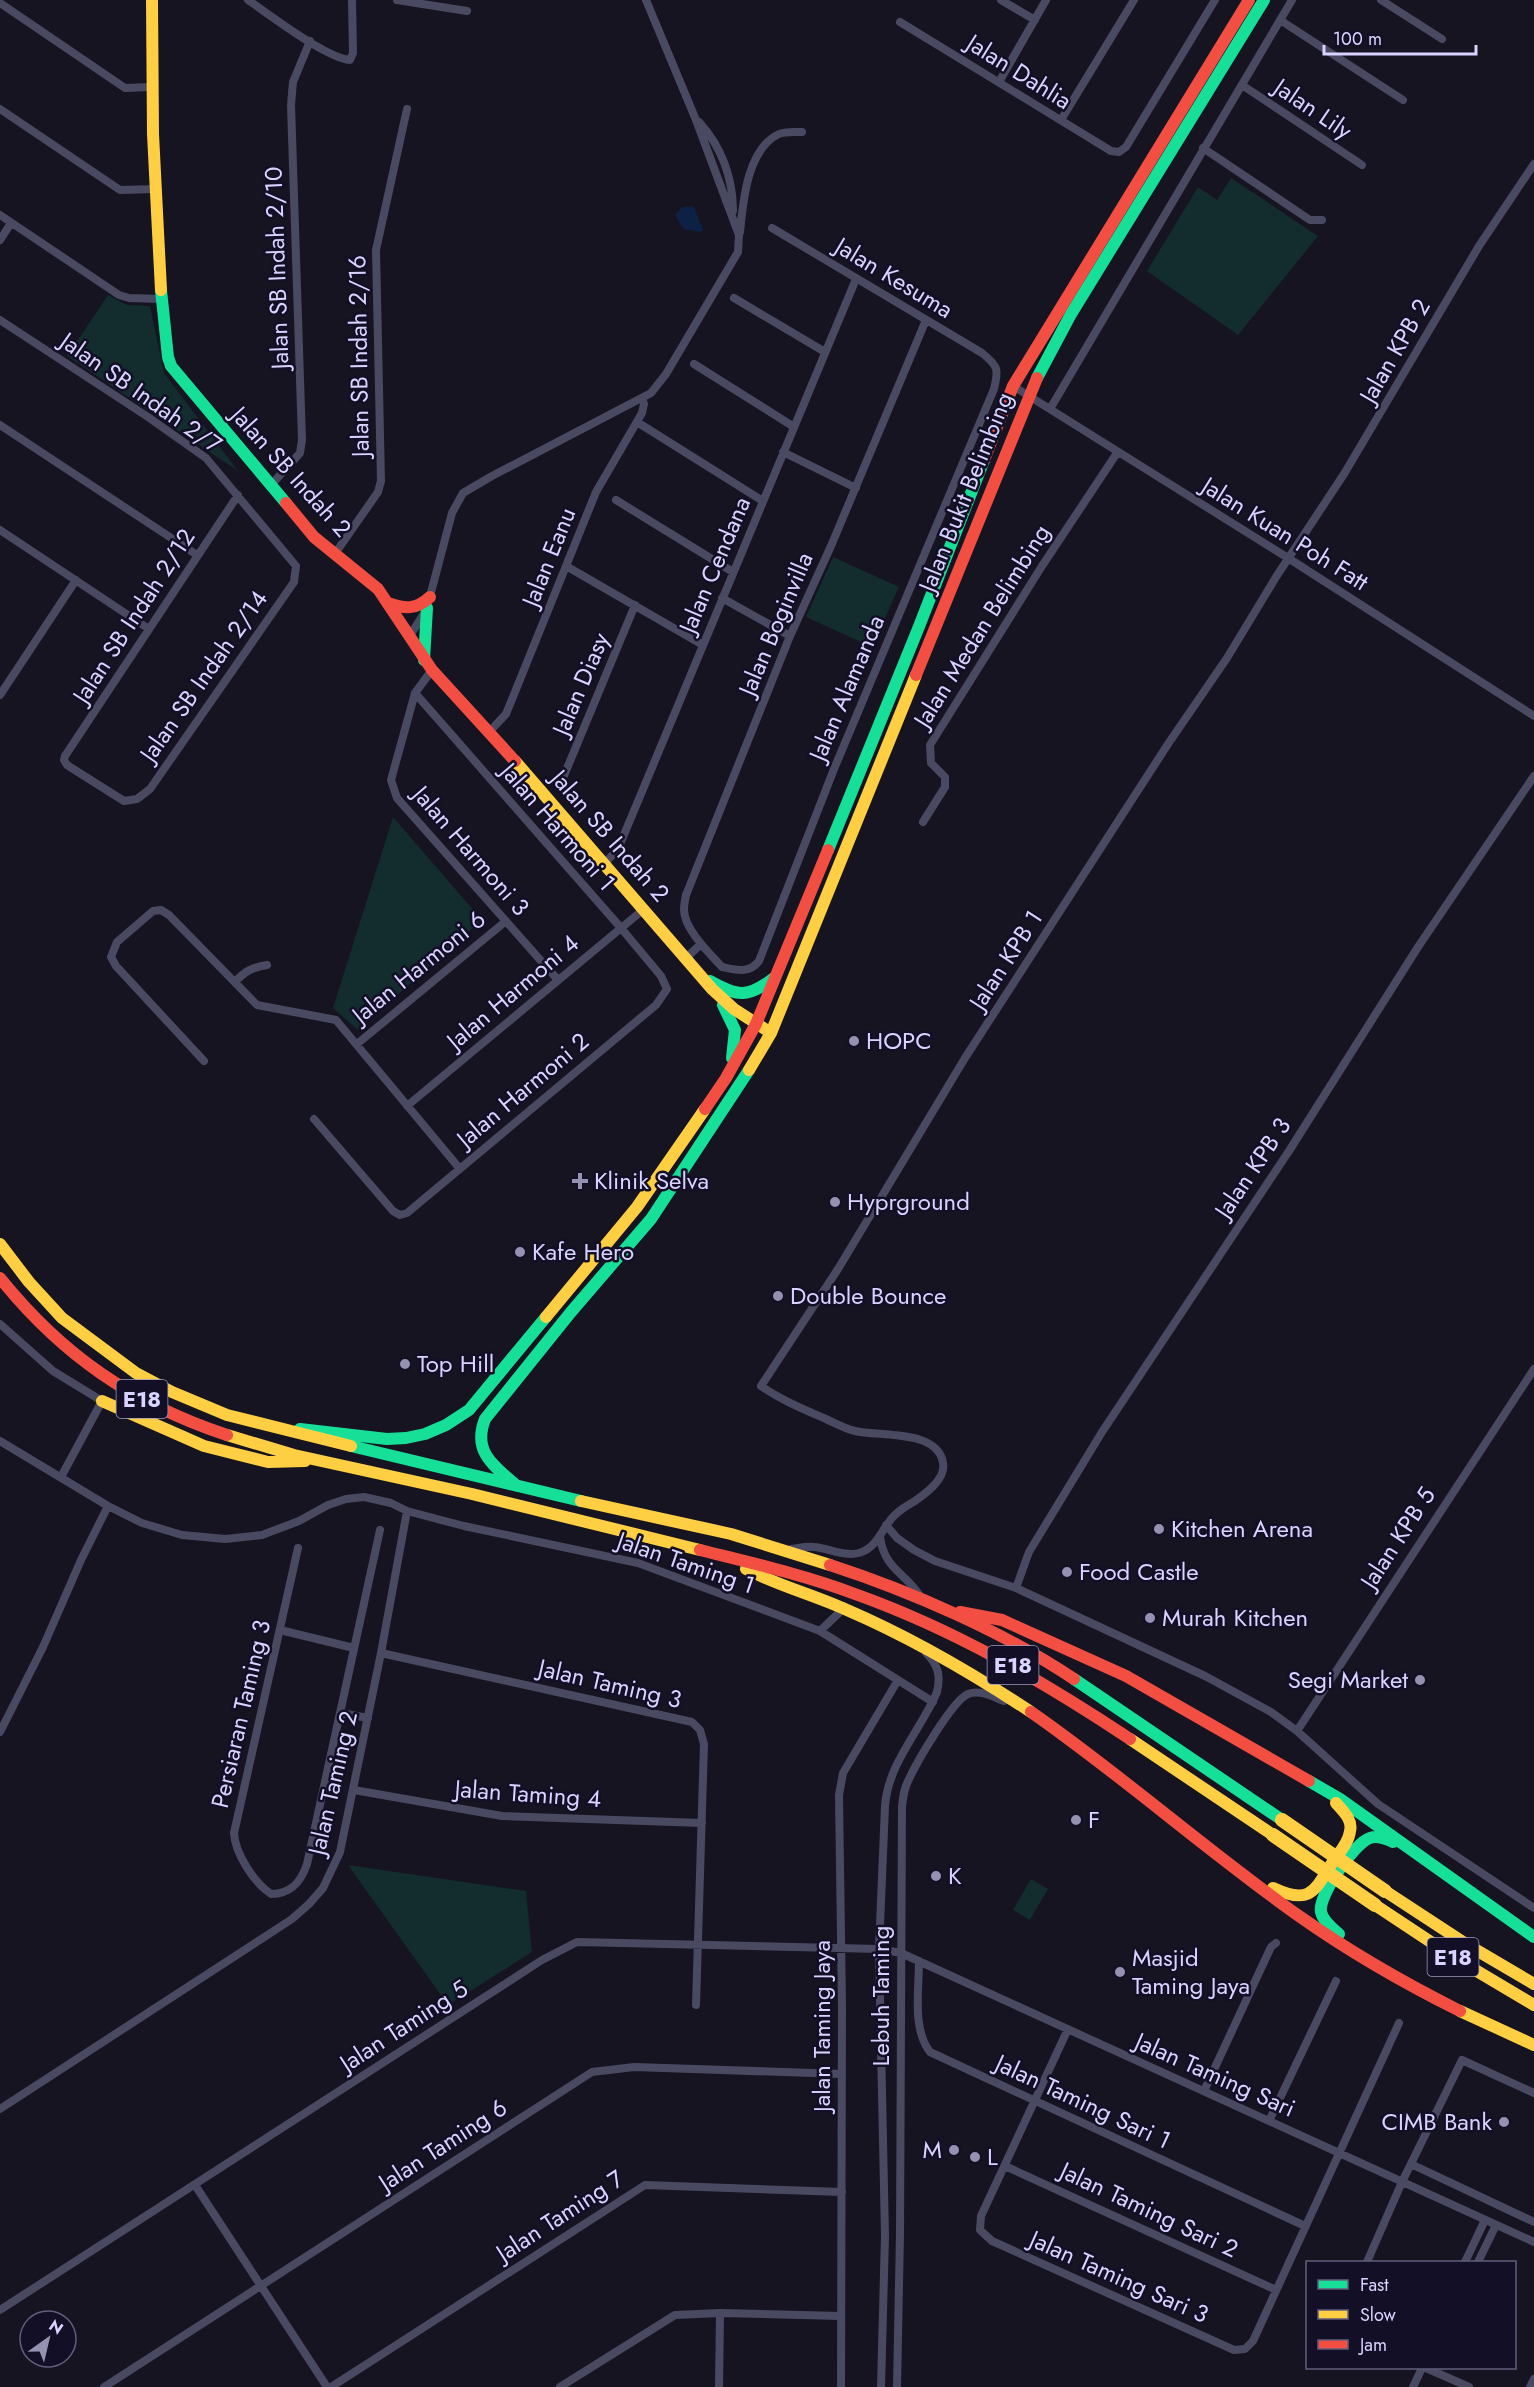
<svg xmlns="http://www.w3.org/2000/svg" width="1534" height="2387" font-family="Jost,sans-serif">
	<rect width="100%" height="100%" fill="#161421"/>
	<path fill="#132c2d" d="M1231,178L1318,236L1238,335L1147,271L1198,187L1217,200Z
		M108,295L127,305L150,306L164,373L238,471L67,356Z
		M833,557L899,587L872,647L806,617Z
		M393,817L482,920L358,1030L333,1008Z
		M348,1865L526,1891L532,1952L448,2005Z
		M1031,1879L1048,1889L1030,1920L1013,1910Z"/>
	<path fill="#0d2144" d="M691,206L694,207L703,230L701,232L683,229L675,215L682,207Z"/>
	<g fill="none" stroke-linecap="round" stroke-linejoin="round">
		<path stroke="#4a4962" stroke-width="8" d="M248,0C270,15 326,58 350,60L353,53L352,0
			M397,0L467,11
			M1001,0L1035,20
			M1381,0L1442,39
			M0,3L125,88L151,87
			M1280,20L1403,100
			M900,22L1111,151L1119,152L1126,147L1215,0
			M999,82L1046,0
			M1242,85L1362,165
			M0,109L120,190L156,189
			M1061,120L1134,0
			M699,122C722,147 733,179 733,211
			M1203,148L1310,220H1322
			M0,215L119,295L129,298L161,299
			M772,228L982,353C998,366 999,369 994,389L834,769L759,961C749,974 737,970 722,967C710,954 684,929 684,910C684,905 685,900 686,895L790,636L831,546L926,320
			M740,232C743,202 747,149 779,134C785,131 795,132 802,132
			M0,240L11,223
			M734,298L825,352
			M0,320L148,417L206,458L296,566L294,582L150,789L137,799L124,801L67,765L64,760L65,756L238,495
			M694,364L794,427
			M1013,386L1288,558L1534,716
			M1050,409L1292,0
			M637,422L763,501
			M0,425L197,555
			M783,452L856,488
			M271,485L300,453L302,440L291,105L293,82L310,41
			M616,500L733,572
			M0,530L149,629
			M334,555L378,492L381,481L376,250L407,109
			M566,566L703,645
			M722,598L790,636
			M429,600L452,513L463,493L492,476L651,393L666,374L738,252L739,235L696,120L646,0
			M409,637L425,612
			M432,670L415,693L391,780L397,798L558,980
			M0,695L76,580
			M490,731L506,714L596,492L642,413L644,404L642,398
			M563,778L635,605
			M923,822L945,787V777L931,763L930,745L1042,566L1117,453
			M605,863L618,849L856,279
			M686,958L701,944
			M235,982C245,971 253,967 267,965
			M357,1044L506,921
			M204,1061L116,966L111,957L117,942L153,911L161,910L169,915L257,1005L336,1020L460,1169
			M407,1106L644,909
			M314,1119L393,1211L400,1215L407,1213L656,1005L667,989L661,976L621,928L415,693
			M0,1324L53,1371L102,1401L61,1477
			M0,1441L108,1506L142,1523L182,1535L225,1539L262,1535L299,1521L328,1505L346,1499L364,1497L391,1503L407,1511L464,1526L638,1563L820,1631L933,1702
			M886,1525L897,1538L914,1550L935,1561L1016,1588L1205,1676L1271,1712L1297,1731L1378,1804L1534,1908
			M880,1537C885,1571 906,1572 922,1599
			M298,1548L234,1833C235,1853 254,1883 271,1894C291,1894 301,1882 307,1864L380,1530
			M791,1549C799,1548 807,1546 814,1547C828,1548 845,1557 859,1553C879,1547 882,1526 896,1514C901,1509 908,1505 915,1501C926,1493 946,1479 943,1463C938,1429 879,1437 855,1431C845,1429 835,1423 826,1419C803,1409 781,1400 761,1386L838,1269L965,1058L1168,744L1227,658L1276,577L1344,474L1479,246L1534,164
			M1016,1588L1029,1552L1102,1432L1289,1151L1418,947L1534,776
			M280,1630L354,1648
			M820,1631L844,1608
			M381,1653L692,1722L700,1730L704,1744L696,2005
			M341,1713L368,1718
			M1297,1731L1534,1369
			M0,1732L43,1647L81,1560L108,1506
			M354,1790L502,1816L702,1823
			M919,1961C919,1989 912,2029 930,2052L1305,2226
			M1068,2029L981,2216L980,2230L992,2241L1234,2350L1245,2349L1253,2341L1399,2023
			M1204,2091L1271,1947L1276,1943
			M0,2109L292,1919L309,1904L323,1888L340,1852L381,1653L407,1511
			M1269,2121L1336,1981
			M1411,2164L1534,2222
			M1005,2166L1276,2290
			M195,2185L327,2387
			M1367,2262L1402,2182L1462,2060L1534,2093
			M1465,2262L1485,2220
			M1478,2262L1496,2225
			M0,2310L542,1960L577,1942L879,1949L901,1953L1534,2242
			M1426,2368L1469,2387
			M104,2387L592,2072L634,2067L842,2074
			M331,2387L645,2185L842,2192
			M560,2387L675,2315L720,2313L840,2316
			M719,2387L720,2313
			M841,2387L842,2008L839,1795L843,1773L898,1680
			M881,2387L885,2236L879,1949L885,1806C888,1763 921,1730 937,1692C941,1675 938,1665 926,1653
			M897,2387L900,2234L902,1807C903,1797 904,1788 909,1779C917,1762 952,1701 968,1694C980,1689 993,1697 1004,1701
			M1413,2387L1422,2368
			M1530,2387L1534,2379"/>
		<path stroke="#16e098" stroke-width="12" d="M161,290L168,357L171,366L286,503
			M1037,378L1071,314L1264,0
			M424,660L427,608
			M828,850L918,629L984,460
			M710,981C738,997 748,998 774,978
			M723,1005L735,1030L732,1058
			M300,1429L387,1439L406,1438L425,1434L446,1425L469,1410L546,1317
			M351,1446L581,1501
			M517,1486C494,1466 472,1452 485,1419L571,1312L651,1219L749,1070
			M1074,1679L1282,1820
			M1309,1781L1340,1799L1534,1937
			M1339,1934C1332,1928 1323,1921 1321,1912C1318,1896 1354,1843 1370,1838C1378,1835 1386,1839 1393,1842"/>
		<path stroke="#ffcf43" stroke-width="12" d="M152,0L153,134L161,290
			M515,761L712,989L734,1009L771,1033
			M749,1070L771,1033L916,675
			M0,1244L29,1282L62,1318L136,1373L172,1392L227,1415L351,1446
			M546,1317L637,1207L705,1109
			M102,1401L204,1446L268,1462L305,1461
			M227,1435L294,1455L472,1494L700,1550
			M581,1501L731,1534L830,1565
			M746,1569C779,1586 814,1595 847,1610C912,1638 972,1673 1031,1712
			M1130,1739L1273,1835
			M1273,1888C1311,1906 1315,1890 1334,1860C1340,1852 1349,1842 1350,1831C1353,1820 1343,1811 1336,1803
			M1385,1891L1466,1944L1534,1984
			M1375,1905L1455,1958L1534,2005
			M1460,2011L1534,2045"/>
		<path stroke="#f24e42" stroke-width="12" d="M984,460L1013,386L1249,0
			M286,503L314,537L378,589L432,670L515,761
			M388,603C405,609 416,610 430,597
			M916,675L1037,378
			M705,1109L726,1078L756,1024L828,850
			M0,1278C62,1355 133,1404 227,1435
			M700,1550C752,1563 805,1575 855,1594C953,1629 1043,1681 1130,1739
			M830,1565C910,1591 1004,1632 1074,1679
			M960,1612L1002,1620L1126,1676L1309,1781
			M1031,1712C1123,1776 1207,1851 1299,1916C1350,1952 1404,1983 1460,2011"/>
		<path stroke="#ffcf43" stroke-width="14" d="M1282,1820L1385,1891
			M1273,1835L1375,1905"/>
	</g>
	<g fill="#9591b1" stroke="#130f26" stroke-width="2">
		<circle cx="854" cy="1041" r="6"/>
		<path d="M577 1172h6v6h6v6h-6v6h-6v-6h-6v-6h6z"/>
		<circle cx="835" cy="1202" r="6"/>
		<circle cx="520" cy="1252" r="6"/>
		<circle cx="778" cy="1296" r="6"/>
		<circle cx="405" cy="1364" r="6"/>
		<circle cx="1159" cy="1529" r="6"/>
		<circle cx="1067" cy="1572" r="6"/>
		<circle cx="1150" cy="1618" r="6"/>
		<circle cx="1420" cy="1680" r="6"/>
		<circle cx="1076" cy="1820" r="6"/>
		<circle cx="936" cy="1876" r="6"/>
		<circle cx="1120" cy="1972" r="6"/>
		<circle cx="1504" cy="2122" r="6"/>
		<circle cx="954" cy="2150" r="6"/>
		<circle cx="975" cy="2157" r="6"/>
	</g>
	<g text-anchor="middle" stroke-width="5" stroke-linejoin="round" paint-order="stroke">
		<g fill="#130f26" stroke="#9e99be" stroke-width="1.5">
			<rect x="116.5" y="1380" width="51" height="38" rx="4.5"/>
			<rect x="987.5" y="1646" width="51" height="38" rx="4.5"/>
			<rect x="1427.5" y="1938" width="51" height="38" rx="4.5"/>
		</g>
		<g font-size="22" font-weight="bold" fill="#d9d4ff">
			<text x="142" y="1407">E18</text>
			<text x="1013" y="1673">E18</text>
			<text x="1453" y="1965">E18</text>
		</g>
		<g font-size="24" fill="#d9d4ff" stroke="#130f26">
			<text transform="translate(1019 72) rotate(32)" y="8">Jalan Dahlia</text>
			<text transform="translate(1313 109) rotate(34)" y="8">Jalan Lily</text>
			<text transform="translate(277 268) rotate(-92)" y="8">Jalan SB Indah 2/10</text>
			<text transform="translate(894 278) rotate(31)" y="8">Jalan Kesuma</text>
			<text transform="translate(1395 351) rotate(-60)" y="8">Jalan KPB 2</text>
			<text transform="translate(359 356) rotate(-91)" y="8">Jalan SB Indah 2/16</text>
			<text transform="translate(141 393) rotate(35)" y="8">Jalan SB Indah 2/7</text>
			<text transform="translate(291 472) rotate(48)" y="8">Jalan SB Indah 2</text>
			<text transform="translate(966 492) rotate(-68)" y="8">Jalan Bukit Belimbing</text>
			<text transform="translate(1285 534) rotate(32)" y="8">Jalan Kuan Poh Fatt</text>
			<text transform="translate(549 557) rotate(-68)" y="8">Jalan Eanu</text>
			<text transform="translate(715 565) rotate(-67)" y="8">Jalan Cendana</text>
			<text transform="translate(134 616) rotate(-57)" y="8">Jalan SB Indah 2/12</text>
			<text transform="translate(776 624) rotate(-67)" y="8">Jalan Boginvilla</text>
			<text transform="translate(982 626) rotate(-58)" y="8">Jalan Medan Belimbing</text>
			<text transform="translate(204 676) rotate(-55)" y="8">Jalan SB Indah 2/14</text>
			<text transform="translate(581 684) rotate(-67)" y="8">Jalan Diasy</text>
			<text transform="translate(847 688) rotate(-67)" y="8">Jalan Alamanda</text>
			<text transform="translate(558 827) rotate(49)" y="8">Jalan Harmoni 1</text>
			<text transform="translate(610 836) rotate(49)" y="8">Jalan SB Indah 2</text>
			<text transform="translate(471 851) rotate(49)" y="8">Jalan Harmoni 3</text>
			<text transform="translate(1006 960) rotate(-57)" y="8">Jalan KPB 1</text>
			<text transform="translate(419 967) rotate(-39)" y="8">Jalan Harmoni 6</text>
			<text transform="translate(513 992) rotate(-40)" y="8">Jalan Harmoni 4</text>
			<text transform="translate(523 1090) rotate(-40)" y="8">Jalan Harmoni 2</text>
			<text transform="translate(1253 1168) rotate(-56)" y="8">Jalan KPB 3</text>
			<text transform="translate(1398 1538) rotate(-57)" y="8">Jalan KPB 5</text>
			<text transform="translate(686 1563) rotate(19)" y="8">Jalan Taming 1</text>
			<text transform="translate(610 1684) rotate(13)" y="8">Jalan Taming 3</text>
			<text transform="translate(241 1714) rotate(-77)" y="8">Persiaran Taming 3</text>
			<text transform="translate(333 1783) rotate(-77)" y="8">Jalan Taming 2</text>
			<text transform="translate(528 1794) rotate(4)" y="8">Jalan Taming 4</text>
			<text transform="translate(881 1996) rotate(-90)" y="8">Lebuh Taming</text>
			<text transform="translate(404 2026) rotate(-33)" y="8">Jalan Taming 5</text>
			<text transform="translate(822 2026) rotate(-90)" y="8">Jalan Taming Jaya</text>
			<text transform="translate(1215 2075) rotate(24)" y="8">Jalan Taming Sari</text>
			<text transform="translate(1083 2102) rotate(25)" y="8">Jalan Taming Sari 1</text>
			<text transform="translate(443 2145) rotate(-33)" y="8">Jalan Taming 6</text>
			<text transform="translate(1149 2210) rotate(25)" y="8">Jalan Taming Sari 2</text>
			<text transform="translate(560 2216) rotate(-33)" y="8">Jalan Taming 7</text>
			<text transform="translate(1119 2277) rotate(24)" y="8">Jalan Taming Sari 3</text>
		</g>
		<g font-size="24" fill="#d9d4ff" stroke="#130f26" text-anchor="start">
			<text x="866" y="1049">HOPC</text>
			<text x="594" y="1189">Klinik Selva</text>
			<text x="847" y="1210">Hyprground</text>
			<text x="532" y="1260">Kafe Hero</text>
			<text x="790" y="1304">Double Bounce</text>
			<text x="417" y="1372">Top Hill</text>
			<text x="1171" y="1537">Kitchen Arena</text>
			<text x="1079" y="1580">Food Castle</text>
			<text x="1162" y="1626">Murah Kitchen</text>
			<text x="1408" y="1688" text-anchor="end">Segi Market</text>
			<text x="1088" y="1828">F</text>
			<text x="948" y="1884">K</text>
			<text x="1132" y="1966">Masjid<tspan x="1132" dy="28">Taming Jaya</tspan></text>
			<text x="1492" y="2130" text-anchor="end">CIMB Bank</text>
			<text x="942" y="2158" text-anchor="end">M</text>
			<text x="987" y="2165">L</text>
		</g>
	</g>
	<rect x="1306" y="2261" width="210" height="108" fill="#130f26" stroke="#625e7d" stroke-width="1.5"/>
	<rect x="1318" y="2280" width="30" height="9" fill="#16e098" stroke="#625e7d" stroke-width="1.5"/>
	<text x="1360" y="2291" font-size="18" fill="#d9d4ff">Fast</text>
	<rect x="1318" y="2310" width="30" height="9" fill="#ffcf43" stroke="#625e7d" stroke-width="1.5"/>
	<text x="1360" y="2321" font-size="18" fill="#d9d4ff">Slow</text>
	<rect x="1318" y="2340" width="30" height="9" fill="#f24e42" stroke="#625e7d" stroke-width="1.5"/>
	<text x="1360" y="2351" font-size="18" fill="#d9d4ff">Jam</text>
	<g transform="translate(48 2339) rotate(34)"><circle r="28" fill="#130f26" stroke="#625e7d" stroke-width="1.5"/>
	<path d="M0-4.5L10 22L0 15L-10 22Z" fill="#9591b1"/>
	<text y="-9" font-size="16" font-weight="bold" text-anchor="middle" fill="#d9d4ff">N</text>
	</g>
	<path d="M1324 45v9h152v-9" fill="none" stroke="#d9d4ff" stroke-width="3"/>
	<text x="1333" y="45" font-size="18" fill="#d9d4ff" stroke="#130f26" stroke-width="4.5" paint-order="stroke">100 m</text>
</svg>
